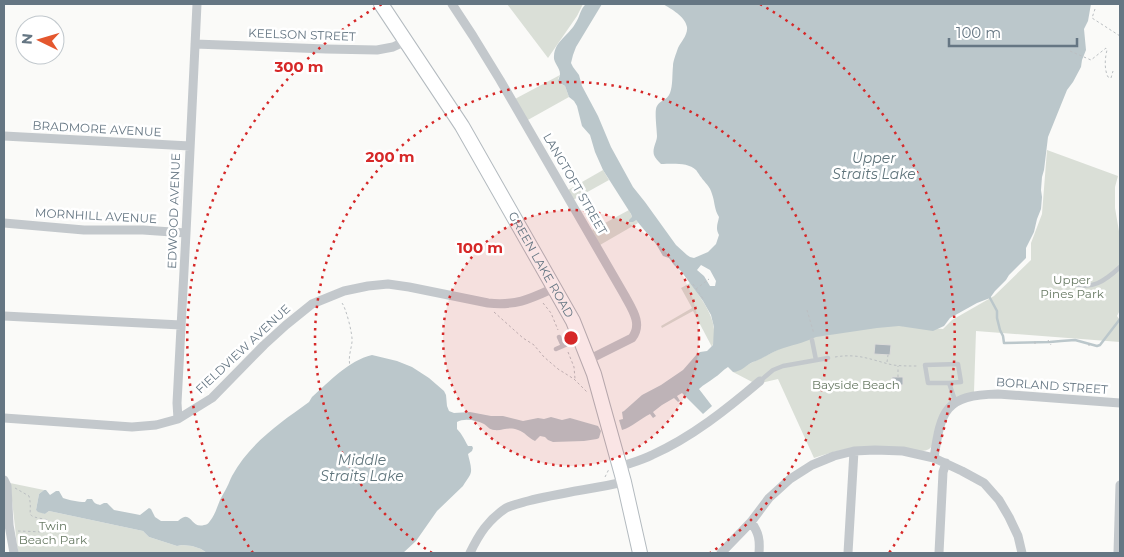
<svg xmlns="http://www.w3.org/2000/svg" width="1124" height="557" font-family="Montserrat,sans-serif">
	<rect width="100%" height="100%" fill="#fafaf8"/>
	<path fill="#dadfd7" d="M507,4H583L577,16L548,58Z
		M560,75L558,79L561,84L565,86L569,97L526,121L513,100Z
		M1047,150L1118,176L1115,187V208L1120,237V310L1117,316L1120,320V342L976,331L974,392L965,394L956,398L933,445C930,448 930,449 927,450C918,453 901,448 891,447C865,444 839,449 814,458L778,379L756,384L733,372L787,345L848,322L943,329L952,320L994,296L1031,260V243L1042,214Z
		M603,170L609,180L573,200L568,190Z
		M629,210L632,217L636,220L638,223L600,245L592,230Z
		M690,283C703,301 721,323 712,347L693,311L662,328L661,326L692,308L681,288Z
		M10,483L44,490L39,494L36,510L45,514L49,511L143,531L149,537L177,546L182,545L192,546L201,549L207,553H18Z"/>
	<path fill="#bbc7cb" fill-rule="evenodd" d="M586,4H602L576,47L573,55L571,63L573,67L579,75L582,86L598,116L611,147L633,187L645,202L676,245L687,255L690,257L694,258L708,252L716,244L719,235C715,228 718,223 719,217C714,209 715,202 712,194C710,186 705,183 701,177C700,176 697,171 696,170C688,162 671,164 661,164C658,161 655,158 654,155C652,148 657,142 657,136C657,130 654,110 657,106C660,100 667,101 670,93C673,85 672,75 673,66C673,61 676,54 678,48C681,42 688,35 687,27C685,16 671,9 663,4H1091L1088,21L1084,29L1086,50L1082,60L1081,67L1073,82L1067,90L1048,137L1044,170L1042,177L1041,190L1042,197L1041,209L1037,219L1034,232L1026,248V258L1009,275L1006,280L995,291L990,298L977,303L950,318L944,326L933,331L899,326L877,328L816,337C804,343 791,345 778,350C770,353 762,359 753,362C746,365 741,372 733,372L728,367C723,370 719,375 714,378C709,382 704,384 699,389L712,406L703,414L682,393L677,396L680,401L678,402L674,398L662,405L653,412L656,416L653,418L650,414C640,419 632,427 622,430L619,420L623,419L622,412L624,411L642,395L661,385L683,370L697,354L700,352L707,351L713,345L714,327L711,315L703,301L681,271L674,265L669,258L663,256L656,244L636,220L633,222H629V220L632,217L631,214L603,170L595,152L590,135L582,126L577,106L574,101L569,97L565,86L558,82C558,79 560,77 560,74C560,67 553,63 554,56C555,41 568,36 575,24C580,17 580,9 586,4ZM701,265L710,270L716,281L715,286H710L704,276L697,270Z
		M372,355L397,361L412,367L429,378L444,391L446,395L447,406L449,411L454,413L470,412L491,416H503L523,421L538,418L544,419L551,417L562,420L570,418L598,426L601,431L599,438L597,439L584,441L553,442L548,440L545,437L540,436L535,441C528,438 525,432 518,430C508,426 503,431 494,430C490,430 487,426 484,424C476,420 464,418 457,422V429C462,434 464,439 468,446H472L473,448L472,451L468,454C469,460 473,469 470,475C468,479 465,482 463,486L437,511L416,541L403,553H207L201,549L192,546L182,545L177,546L149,537L143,531L49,511L45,514L38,512L36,510L39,494L44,490H46L50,495L56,491H59L63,498C69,500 78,502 85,502L87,499H92C94,503 96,504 100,505L104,503H107L114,510L135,514L140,515L149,508L151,509L155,517L161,521H178C192,508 190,529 204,525C206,525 208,524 210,521C215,515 217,507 220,500C222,496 225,491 227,487C229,483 230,480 232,476C250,443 280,423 309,402L312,397C330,381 348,361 372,355Z"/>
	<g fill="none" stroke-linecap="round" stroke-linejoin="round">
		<path stroke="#bbc7cb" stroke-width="2.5" d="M990,298L997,311V318L1000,330L1003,336L1004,343L1050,342L1061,341L1075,340L1097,346L1100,345L1120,319"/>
	</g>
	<path fill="#aab3b9" stroke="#dcdcda" d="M875,344L891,345L890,355L874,354Z
		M892,377H903V385H892Z"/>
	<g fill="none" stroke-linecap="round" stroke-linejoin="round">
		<g stroke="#b3babf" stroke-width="16">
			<g id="secondary">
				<path id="s1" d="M381,4L462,126L573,321L594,374L602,403L624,482L640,553"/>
			</g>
		</g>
		<path stroke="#bbbfc2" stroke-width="1" stroke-dasharray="2.5 2.5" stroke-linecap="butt" d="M1095,9L1092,18L1120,36
			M1070,51L1091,60L1106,48L1107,50C1105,58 1104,69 1108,77L1111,78L1113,71
			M693,284L704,300
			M696,289L709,279
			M342,303C346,308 353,335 352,342C351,350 348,357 350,366
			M543,303L551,313L558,330
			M807,310L814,334
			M494,312L523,338L534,345L544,357L558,369L574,379L587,392
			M1048,340L1051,345
			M1035,344V339
			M1089,346V341
			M568,352L574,367L575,379
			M835,357C859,353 871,360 893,365C901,366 909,366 917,366
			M887,362L888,355
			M898,377V366
			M605,477L609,469
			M15,488L29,496C34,517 21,515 49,520
			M18,531L44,532"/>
		<path stroke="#c3c8cc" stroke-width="4.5" d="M1071,283C1091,291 1105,281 1120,267
			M559,337L563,346
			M812,340L816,360
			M556,349L579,339
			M760,381L773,370L783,366L828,358
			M949,383L961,382L958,364L925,365L928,383H949L956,403"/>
		<path stroke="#c3c8cc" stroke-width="9" d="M452,4L473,36L500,80L625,296C632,309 643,324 632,338L588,360
			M195,44L326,49L377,50L393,47L406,41
			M4,136L190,146
			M4,223L84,230H143L186,233
			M4,316L181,325
			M4,418L132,427L156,425L178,419L212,398L264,345L286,325L312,304L344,291L368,286L388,284L409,287L488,303C516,306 530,299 554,288
			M178,419L177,403L186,233L197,4
			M934,458C941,410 945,395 998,394L1120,403
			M620,467C631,463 642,460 652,455C692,437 727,409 760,381
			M4,480L7,486L9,525L14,553
			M751,522C759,533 760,540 759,553
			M470,553C479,534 488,520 506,508C512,505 521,503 528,501C559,493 592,489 624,482
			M721,553L751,522L769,498L790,479L812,465L834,456L854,451L875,450L903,451L934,458L962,471L984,483L999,500L1009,517L1018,536L1022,553
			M848,553L854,451
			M939,553L943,472L946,463
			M1118,553L1120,485"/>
		<use href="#secondary" stroke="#fff" stroke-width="14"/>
	</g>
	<circle cx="571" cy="338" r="128" fill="#d62828" fill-opacity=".12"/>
	<g fill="none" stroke="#d62828" stroke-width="2.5" stroke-dasharray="2.5 5">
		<circle cx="571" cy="338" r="128"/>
		<path d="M432 553A256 256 0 1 1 710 553"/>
		<path d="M253 553A384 384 0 0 1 382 4M760 4A384 384 0 0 1 889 553"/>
	</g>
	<g text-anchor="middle" stroke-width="5" stroke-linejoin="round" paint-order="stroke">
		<g font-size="12" fill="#657683" stroke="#fff">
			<text transform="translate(302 35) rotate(2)" y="4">KEELSON STREET</text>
			<text transform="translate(97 129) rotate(3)" y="4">BRADMORE AVENUE</text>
			<text transform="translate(575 184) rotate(60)" y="4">LANGTOFT STREET</text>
			<text transform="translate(174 211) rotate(-88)" y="4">EDWOOD AVENUE</text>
			<text transform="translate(96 216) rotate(3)" y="4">MORNHILL AVENUE</text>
			<text dy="4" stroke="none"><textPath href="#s1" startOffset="306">GREEN LAKE ROAD</textPath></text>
			<text transform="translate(243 349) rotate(-43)" y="4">FIELDVIEW AVENUE</text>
			<text transform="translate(1052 386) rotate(4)" y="4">BORLAND STREET</text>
		</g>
		<g font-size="12" fill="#687a64" stroke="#fff">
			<text x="1072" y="284">Upper<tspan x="1072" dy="14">Pines Park</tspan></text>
			<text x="856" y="389">Bayside Beach</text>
			<text x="53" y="530">Twin<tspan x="53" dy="14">Beach Park</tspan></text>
		</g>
		<g font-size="14" font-style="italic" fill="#60757c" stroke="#fff">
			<text x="874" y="163">Upper<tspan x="874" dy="16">Straits Lake</tspan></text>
			<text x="362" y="465">Middle<tspan x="362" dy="16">Straits Lake</tspan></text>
		</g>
	</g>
	<circle cx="571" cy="338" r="8" fill="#d62828" stroke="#fff" stroke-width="2.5"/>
	<g font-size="15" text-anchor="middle" font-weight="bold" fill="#d62828" stroke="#fff" stroke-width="5" stroke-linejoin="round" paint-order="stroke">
		<text x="299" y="72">300 m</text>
		<text x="390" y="162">200 m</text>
		<text x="480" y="253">100 m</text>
	</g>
	<rect width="1124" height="557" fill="none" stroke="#657683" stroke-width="10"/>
	<g transform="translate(40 40) rotate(275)"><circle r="24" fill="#ffffff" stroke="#c1c8cd"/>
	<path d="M0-4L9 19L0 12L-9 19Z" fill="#e4572e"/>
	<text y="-8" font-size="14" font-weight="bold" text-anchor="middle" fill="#657683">N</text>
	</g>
	<path d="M949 38v8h128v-8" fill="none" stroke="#657683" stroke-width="2.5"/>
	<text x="956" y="38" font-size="15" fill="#657683" stroke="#ffffff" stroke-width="4" paint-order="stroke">100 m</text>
</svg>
